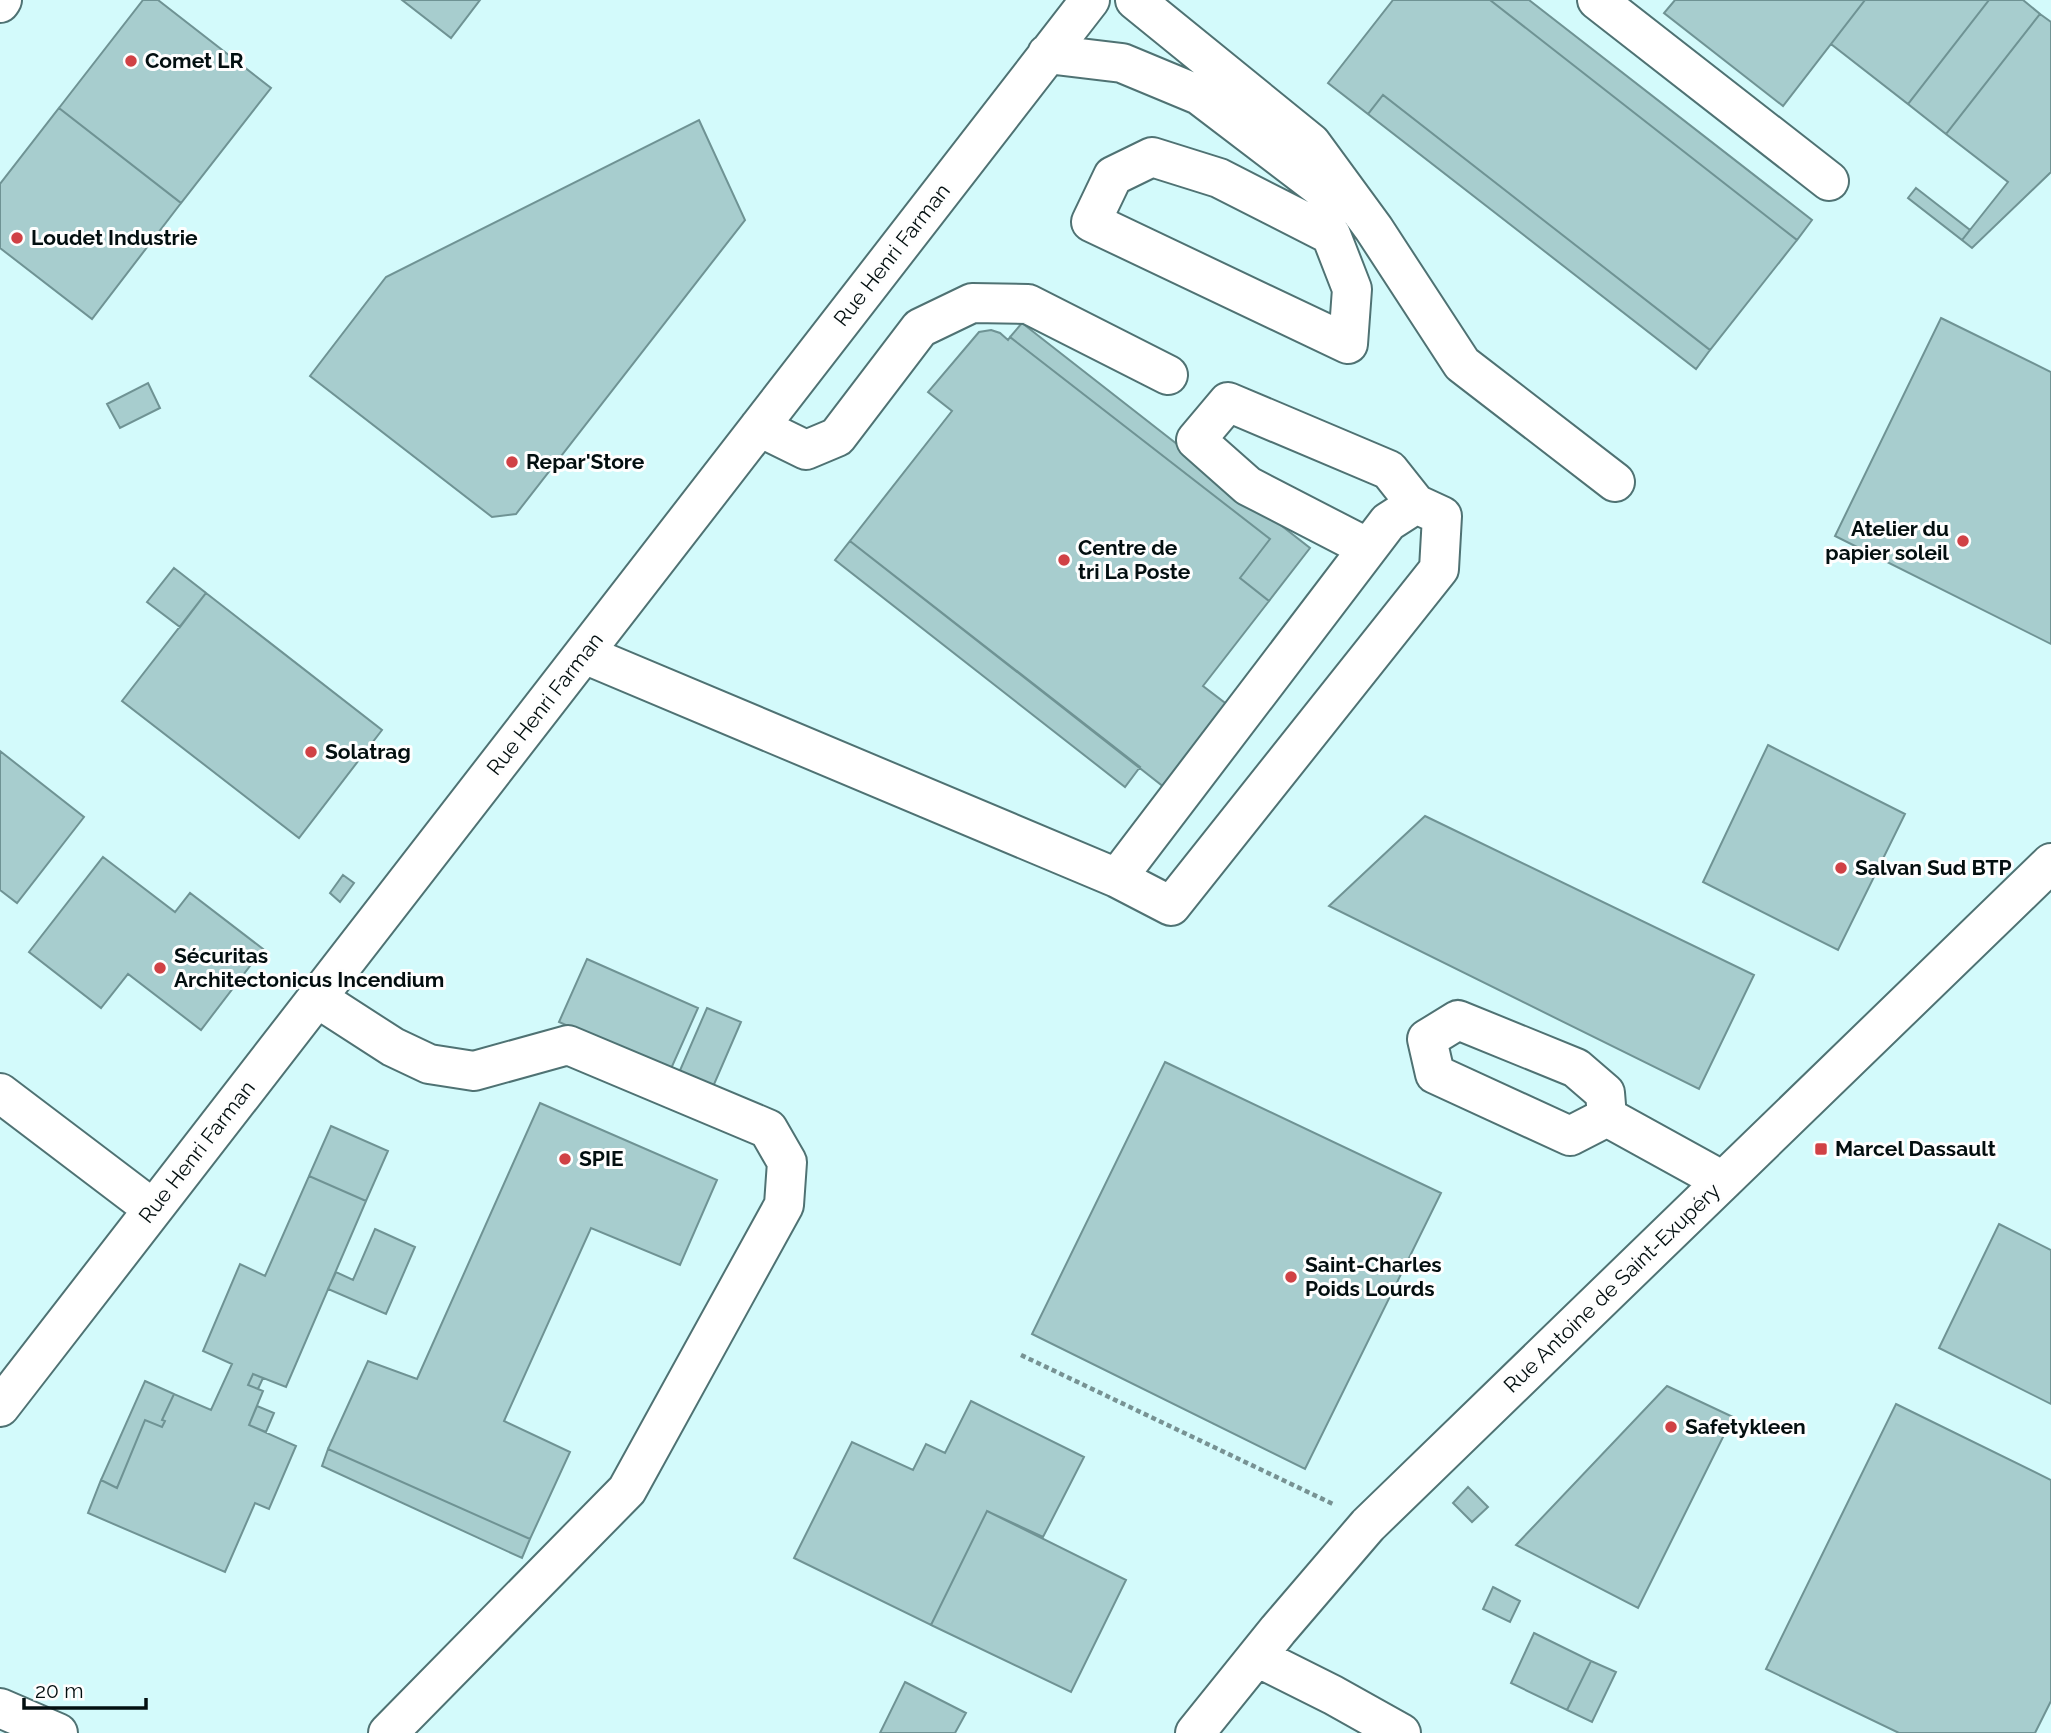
<svg xmlns="http://www.w3.org/2000/svg" width="2051" height="1733" font-family="Raleway,sans-serif">
	<rect width="100%" height="100%" fill="#d3fafb"/>
	<path fill="#a7cdce" stroke="#6f9394" stroke-width="2" d="M143,0H158L271,88L181,203L59,108Z
		M402,0H480L451,38Z
		M1393,0H1490L1797,240L1710,350L1383,95L1368,114L1328,83Z
		M1490,0H1529L1812,220L1797,240Z
		M1675,0H1865L1783,106L1664,13Z
		M1865,0H1989L1908,104L1831,44Z
		M1989,0H2023L2040,14L1946,134L1908,104Z
		M2040,14L2051,22V172L1972,248L1962,240L2008,182L1946,134Z
		M1383,95L1710,350L1696,369L1368,114Z
		M59,108L181,203L92,319L0,248V184Z
		M699,120L745,220L516,514L492,517L310,376L386,277Z
		M1916,188L1970,230L1962,240L1908,198Z
		M1941,318L2051,372V644L1835,536Z
		M1022,323L1310,548L1269,601L1240,578L1270,539L1010,337Z
		M991,330L1000,333L1008,340L1010,337L1270,539L1240,578L1269,601L1203,686L1233,709L1169,791L850,541L952,411L928,392L979,332Z
		M148,383L160,408L120,428L107,404Z
		M850,541L1140,767L1125,787L835,560Z
		M174,568L206,593L180,627L147,602Z
		M206,593L382,730L299,838L122,701Z
		M1768,745L1905,814L1838,950L1703,882Z
		M0,751L84,817L17,903L0,890Z
		M1425,816L1754,975L1699,1089L1329,906Z
		M103,857L175,912L190,893L263,949L201,1030L128,974L101,1008L29,952Z
		M343,875L354,883L340,902L330,893Z
		M587,959L698,1008L670,1071L559,1022Z
		M707,1008L741,1022L712,1089L678,1075Z
		M1165,1062L1441,1193L1305,1469L1032,1334Z
		M540,1103L717,1180L680,1265L591,1228L504,1421L570,1452L530,1539L328,1449L368,1361L417,1379Z
		M331,1126L388,1151L366,1201L309,1176Z
		M309,1176L366,1201L286,1387L253,1374L248,1385L263,1391L249,1425L296,1446L269,1509L255,1503L225,1572L88,1513L101,1480L117,1488L145,1420L162,1427L165,1421L162,1420L174,1394L211,1410L232,1364L203,1351L240,1264L265,1276Z
		M1999,1224L2051,1250V1404L1939,1348Z
		M375,1229L415,1247L386,1314L328,1289L336,1272L353,1280Z
		M253,1374L263,1378L258,1389L248,1385Z
		M145,1381L174,1394L162,1420L165,1421L162,1427L145,1420L117,1488L101,1480Z
		M1667,1386L1733,1417L1638,1608L1516,1545Z
		M971,1401L1084,1457L1043,1537L987,1511L931,1625L794,1558L852,1442L913,1470L926,1444L945,1453Z
		M1896,1404L2051,1480V1701L2035,1733H1899L1766,1669Z
		M257,1406L274,1413L266,1432L249,1425Z
		M328,1449L530,1539L522,1558L322,1466Z
		M1468,1487L1488,1507L1472,1522L1453,1503Z
		M987,1511L1126,1580L1071,1692L931,1625Z
		M1493,1587L1520,1601L1510,1622L1483,1609Z
		M1534,1633L1591,1661L1567,1710L1511,1683Z
		M1591,1661L1616,1672L1592,1722L1567,1710Z
		M905,1682L966,1713L955,1733H880Z"/>
	<g fill="none" stroke-linecap="round" stroke-linejoin="round">
		<g stroke="#4f7273" stroke-width="42">
			<path id="minor" d="M1135,0L1311,143L1374,229L1462,364L1615,482
				M1597,0L1829,181
				M0,3L2,0
				M1047,54L1122,63L1199,95L1342,204
				M1152,157L1219,178L1331,235L1352,289L1348,344L1091,222L1113,176Z
				M759,427L806,450L837,437L920,328L972,303L1028,304L1168,375
				M1368,548L1248,486L1196,440L1228,402L1389,470L1416,504
				M584,654L1117,878L1171,906L1439,569L1442,516L1416,504L1388,522L1117,878
				M317,998L393,1047L429,1064L474,1071L568,1045L768,1129L787,1162L784,1205L627,1490L388,1733
				M0,1093L153,1209
				M1607,1117L1570,1136L1435,1074L1427,1039L1458,1020L1576,1068L1605,1093L1607,1117L1723,1181
				M0,1407L1090,0
				M1257,1657L1333,1695L1401,1733
				M0,1708L58,1733
				M1195,1733L1278,1630L1368,1525L2051,863"/>
		</g>
		<path stroke="#779293" stroke-width="4.5" stroke-dasharray="5 3.5" stroke-linecap="butt" d="M1021,1355L1333,1504"/>
		<use href="#minor" stroke="#fff" stroke-width="38"/>
	</g>
	<g fill="#d04145" stroke="#fefefe" stroke-width="2.5">
		<circle cx="131" cy="61" r="7"/>
		<circle cx="17" cy="238" r="7"/>
		<circle cx="512" cy="462" r="7"/>
		<circle cx="1963" cy="541" r="7"/>
		<circle cx="1064" cy="560" r="7"/>
		<circle cx="311" cy="752" r="7"/>
		<circle cx="1841" cy="868" r="7"/>
		<circle cx="160" cy="968" r="7"/>
		<rect x="1814" y="1142" width="14" height="14" rx="3.5"/>
		<circle cx="565" cy="1159" r="7"/>
		<circle cx="1291" cy="1277" r="7"/>
		<circle cx="1671" cy="1427" r="7"/>
	</g>
	<g text-anchor="middle" stroke-width="6" stroke-linejoin="round" paint-order="stroke">
		<g font-size="21" font-weight="bold" fill="#030f10" stroke="#fefefe" text-anchor="start">
			<text x="145" y="68">Comet LR</text>
			<text x="31" y="245">Loudet Industrie</text>
			<text x="526" y="469">Repar'Store</text>
			<text x="1949" y="536" text-anchor="end">Atelier du<tspan x="1949" dy="24">papier soleil</tspan></text>
			<text x="1078" y="555">Centre de<tspan x="1078" dy="24">tri La Poste</tspan></text>
			<text x="325" y="759">Solatrag</text>
			<text x="1855" y="875">Salvan Sud BTP</text>
			<text x="174" y="963">Sécuritas<tspan x="174" dy="24">Architectonicus Incendium</tspan></text>
			<text x="1835" y="1156">Marcel Dassault</text>
			<text x="579" y="1166">SPIE</text>
			<text x="1305" y="1272">Saint-Charles<tspan x="1305" dy="24">Poids Lourds</tspan></text>
			<text x="1685" y="1434">Safetykleen</text>
		</g>
		<g font-size="21" fill="#030f10" stroke="#fefefe">
			<text transform="translate(892 255) rotate(-52)" y="7">Rue Henri Farman</text>
			<text transform="translate(545 704) rotate(-52)" y="7">Rue Henri Farman</text>
			<text transform="translate(197 1152) rotate(-52)" y="7">Rue Henri Farman</text>
			<text transform="translate(1612 1288) rotate(-44)" y="7">Rue Antoine de Saint-Exupéry</text>
		</g>
	</g>
	<path d="M24 1698v10h122v-10" fill="none" stroke="#030f10" stroke-width="3.5"/>
	<text x="35" y="1698" font-size="21" fill="#030f10" stroke="#fefefe" stroke-width="5" paint-order="stroke">20 m</text>
</svg>
